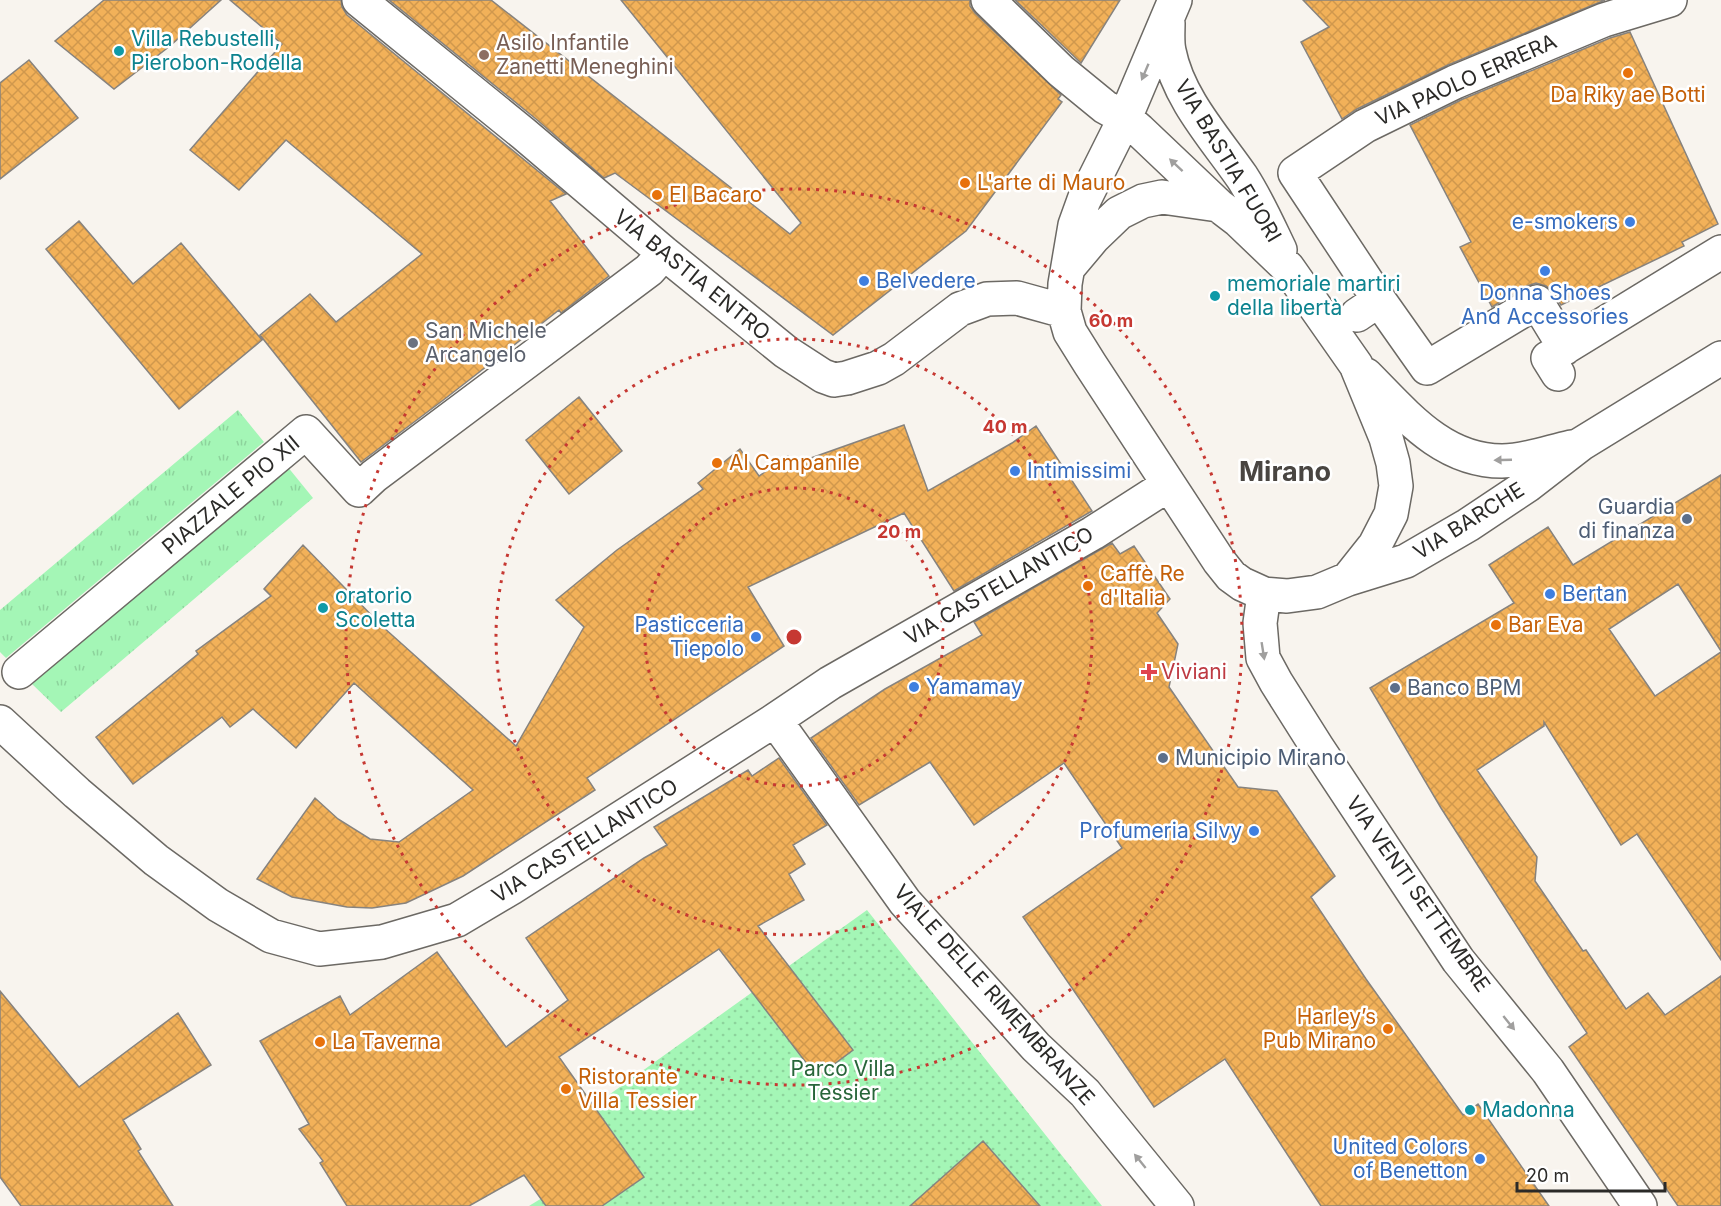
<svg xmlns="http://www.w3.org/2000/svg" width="1721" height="1206" font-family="Inter,sans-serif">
	<defs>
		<pattern id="grass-tufts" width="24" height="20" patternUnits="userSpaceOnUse" patternTransform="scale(1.5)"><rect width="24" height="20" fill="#a4f6b6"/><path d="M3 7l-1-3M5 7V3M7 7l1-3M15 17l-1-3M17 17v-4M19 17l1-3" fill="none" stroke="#8dd39c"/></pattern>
		<pattern id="park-dots" width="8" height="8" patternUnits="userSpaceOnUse" patternTransform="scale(1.5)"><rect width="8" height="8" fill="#a4f6b6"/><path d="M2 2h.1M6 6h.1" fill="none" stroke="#8dd39c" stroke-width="1.8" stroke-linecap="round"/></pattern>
		<pattern id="building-cross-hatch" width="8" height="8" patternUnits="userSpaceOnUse" patternTransform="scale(1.5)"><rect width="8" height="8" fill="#f2b159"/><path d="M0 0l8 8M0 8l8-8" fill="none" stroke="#d0984d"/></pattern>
	</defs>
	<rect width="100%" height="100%" fill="#f8f4ee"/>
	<path fill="url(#grass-tufts)" d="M238,410L264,442L6,658L0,652V610Z
		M287,466L313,498L61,712L32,684Z"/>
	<path fill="url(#park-dots)" d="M867,910L1102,1206H529L594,1166L571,1122Z"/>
	<path fill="url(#building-cross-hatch)" stroke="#87837e" stroke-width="1.5" d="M104,0H221L170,46L114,89L55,41Z
		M230,0H341L342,7L347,15L566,194L550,201L609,276L561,313L559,310L446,398L361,462L260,335L310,294L336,322L422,254L286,140L239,190L190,150L282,44Z
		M389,0H491L790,234L801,223L621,0H970V6L975,13L1061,95L1058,99L1062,102L966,231L833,335L615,173L604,178L536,119Z
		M1015,0H1120L1081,63Z
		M1303,0H1605L1448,65L1357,109L1342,119L1301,42L1329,27Z
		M1630,32L1718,224L1682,242L1684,246L1561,305L1553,292L1546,286L1536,283L1527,286L1492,307L1460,247L1471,242L1410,125L1463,99L1610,38Z
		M29,60L78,118L0,179V83Z
		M79,221L133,284L181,243L262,340L179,409L46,249Z
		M579,397L622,451L569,494L526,440Z
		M904,425L928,491L1012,443L1036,426L1092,511L954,591L904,513L748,587L784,646L587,778L595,790L463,876L406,903L372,908L347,907L292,897L257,879L315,798L338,819L370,839L399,842L473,790L354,683L296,748L253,709L230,727L222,717L133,784L96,737L198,654L196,651L271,596L264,589L303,545L383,627L516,746L584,627L556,600L617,550L703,489L698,483L740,449L759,476L788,456L794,464Z
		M1721,475V651L1678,584L1609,629L1655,696L1721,652V960L1637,834L1621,845L1544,722V726L1477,770L1537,857L1535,881L1583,951L1586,950L1626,1009L1648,993L1665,1015L1721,976V1206H1678L1569,1047L1587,1033L1548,975L1441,808L1370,688L1514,603L1489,565L1548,527L1573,565Z
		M1112,543L1120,554L1134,546L1170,599L1157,613L1178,644L1169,687L1238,787L1277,791L1335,876L1311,897L1366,979L1463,1115L1478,1104L1549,1206H1321L1225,1059L1154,1107L1023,917L1122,848L1064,763L974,825L930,762L859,805L811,738L885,689L982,635L974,622Z
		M779,758L827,825L793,845L805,864L789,874L804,900L758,926L853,1050L817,1077L719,949L559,1057L644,1177L602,1206H546L524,1175L469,1206H347L320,1163L323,1161L299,1129L309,1124L260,1041L340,996L350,1015L437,952L506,1047L568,1000L526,938L644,858L667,845L654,827L748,770L752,776Z
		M0,991L79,1087L178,1013L211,1065L123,1120L141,1149L138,1151L173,1206H21L0,1177Z
		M983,1141L1040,1206H910Z"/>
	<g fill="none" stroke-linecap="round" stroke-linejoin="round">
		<g stroke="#6c6964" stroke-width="36">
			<path id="minor" d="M359,0L524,134L664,253L786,352L823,376L834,380L847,378L878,368L894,359L960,309L987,299L1017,298L1064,311
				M988,0L1061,71L1105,107L1125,118L1139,130L1218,205
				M1175,0L1125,118L1084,200L1075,225L1065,284L1064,311L1070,332L1090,364L1219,561L1231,576L1242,584L1264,594L1287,596L1317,592L1348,579L1406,561L1468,525L1528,485L1581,444L1721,358
				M1168,23C1168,32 1167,42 1169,51C1178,98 1215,138 1242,177C1257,200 1268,225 1280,250
				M1068,268L1094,237L1119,213L1143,201L1162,197L1218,205L1239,221L1288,268L1356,365L1386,438L1393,463L1396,486L1391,514L1375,545L1348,579
				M1379,300L1427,368L1537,302L1565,348
				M1357,315L1379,300L1295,173L1365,126L1455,82L1604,20L1670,0
				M1558,374L1548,358L1721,252
				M1366,375C1405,414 1442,461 1502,461C1525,461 1549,452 1571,447
				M1264,594L1260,623L1263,658L1276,682L1317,747L1458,960L1548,1071L1640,1206
				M19,672L306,432L359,490L374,476L649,270L664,253
				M775,720L905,902L1036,1047L1085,1093L1177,1206
				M0,722L77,793L156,860L218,905L271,936L319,949L382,942L457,920L511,888L775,720L830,683L1093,533L1168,485"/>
		</g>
		<use href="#minor" stroke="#fff" stroke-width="33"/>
	</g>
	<defs><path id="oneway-solid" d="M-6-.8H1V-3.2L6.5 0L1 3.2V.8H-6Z" transform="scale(1.5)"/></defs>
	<g fill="#a09f9e">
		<use href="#oneway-solid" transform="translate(1145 72) rotate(113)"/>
		<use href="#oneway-solid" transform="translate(1176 165) rotate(-137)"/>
		<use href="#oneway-solid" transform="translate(1503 460) rotate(178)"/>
		<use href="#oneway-solid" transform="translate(1263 651) rotate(81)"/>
		<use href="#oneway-solid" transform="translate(1509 1023) rotate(51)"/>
		<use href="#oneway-solid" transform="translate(1140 1161) rotate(-129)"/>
	</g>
	<g fill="none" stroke="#c63832" stroke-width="3" stroke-dasharray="3 6">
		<circle cx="794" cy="637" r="149"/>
		<circle cx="794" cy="637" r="298"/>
		<circle cx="794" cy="637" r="448"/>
	</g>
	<g fill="#0f9aa8" stroke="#fff" stroke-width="2">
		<circle cx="119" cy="51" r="6"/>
		<circle cx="1215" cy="296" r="6"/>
		<circle cx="323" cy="608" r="6"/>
		<circle cx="1470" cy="1110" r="6"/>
	</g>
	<circle fill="#8d6e63" stroke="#fff" stroke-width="2" cx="484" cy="55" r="6"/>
	<g fill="#e8710a" stroke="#fff" stroke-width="2">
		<circle cx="1628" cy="73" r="6"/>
		<circle cx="965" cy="183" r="6"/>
		<circle cx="657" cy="195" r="6"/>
		<circle cx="717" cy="463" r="6"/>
		<circle cx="1088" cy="586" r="6"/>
		<circle cx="1496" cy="625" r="6"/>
		<circle cx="1388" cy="1029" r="6"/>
		<circle cx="320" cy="1042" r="6"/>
		<circle cx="566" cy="1089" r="6"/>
	</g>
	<g fill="#3f7fe0" stroke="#fff" stroke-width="2">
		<circle cx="1630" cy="222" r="6"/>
		<circle cx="1545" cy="271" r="6"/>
		<circle cx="864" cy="281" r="6"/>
		<circle cx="1015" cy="471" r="6"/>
		<circle cx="1550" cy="594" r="6"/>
		<circle cx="756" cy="637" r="6"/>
		<circle cx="914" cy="687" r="6"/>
		<circle cx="1254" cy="831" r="6"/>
		<circle cx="1480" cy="1159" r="6"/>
	</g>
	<circle fill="#6b7280" stroke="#fff" stroke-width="2" cx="413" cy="343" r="6"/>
	<g fill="#5c6f8a" stroke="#fff" stroke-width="2">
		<circle cx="1687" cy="519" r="6"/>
		<circle cx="1395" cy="688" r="6"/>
		<circle cx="1163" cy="758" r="6"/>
	</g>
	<path fill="#e0444e" stroke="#fff" stroke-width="2" d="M1146 663h6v6h6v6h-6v6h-6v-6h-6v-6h6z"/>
	<g text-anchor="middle" stroke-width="5" stroke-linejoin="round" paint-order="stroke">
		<g font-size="21" fill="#0d838f" stroke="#fff" text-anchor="start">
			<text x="131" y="46">Villa Rebustelli,<tspan x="131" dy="24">Pierobon-Rodella</tspan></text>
			<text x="1227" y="291">memoriale martiri<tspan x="1227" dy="24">della libertà</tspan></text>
			<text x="335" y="603">oratorio<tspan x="335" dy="24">Scoletta</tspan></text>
			<text x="1482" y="1117">Madonna</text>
		</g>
		<g font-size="21" fill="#785e54" stroke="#fff" text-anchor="start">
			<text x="496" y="50">Asilo Infantile<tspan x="496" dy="24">Zanetti Meneghini</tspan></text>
		</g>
		<g font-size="21" fill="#2b2a28" stroke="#fff">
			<text transform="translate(1466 80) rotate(-24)" y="7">VIA PAOLO ERRERA</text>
			<text transform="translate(1228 161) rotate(59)" y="7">VIA BASTIA FUORI</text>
			<text transform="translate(692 275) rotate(39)" y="7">VIA BASTIA ENTRO</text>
			<text transform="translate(231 495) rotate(-40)" y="7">PIAZZALE PIO XII</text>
			<text transform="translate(1469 521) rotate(-32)" y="7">VIA BARCHE</text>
			<text transform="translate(999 586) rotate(-30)" y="7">VIA CASTELLANTICO</text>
			<text transform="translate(585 841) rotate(-32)" y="7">VIA CASTELLANTICO</text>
			<text transform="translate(1418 894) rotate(55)" y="7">VIA VENTI SETTEMBRE</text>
			<text transform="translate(994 995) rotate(48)" y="7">VIALE DELLE RIMEMBRANZE</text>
		</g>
		<g font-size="21" fill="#c56008" stroke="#fff" text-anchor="start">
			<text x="1628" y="102" text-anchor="middle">Da Riky ae Botti</text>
			<text x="977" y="190">L'arte di Mauro</text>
			<text x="669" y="202">El Bacaro</text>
			<text x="729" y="470">Al Campanile</text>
			<text x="1100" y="581">Caffè Re<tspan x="1100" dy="24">d'Italia</tspan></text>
			<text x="1508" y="632">Bar Eva</text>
			<text x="1376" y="1024" text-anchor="end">Harley’s<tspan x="1376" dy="24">Pub Mirano</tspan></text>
			<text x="332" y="1049">La Taverna</text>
			<text x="578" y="1084">Ristorante<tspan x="578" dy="24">Villa Tessier</tspan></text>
		</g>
		<g font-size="21" fill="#366cbe" stroke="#fff" text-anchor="end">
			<text x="1618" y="229">e-smokers</text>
			<text x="876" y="288" text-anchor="start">Belvedere</text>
			<text x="1545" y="300" text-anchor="middle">Donna Shoes<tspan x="1545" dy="24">And Accessories</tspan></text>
			<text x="1027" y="478" text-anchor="start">Intimissimi</text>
			<text x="1562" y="601" text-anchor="start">Bertan</text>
			<text x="744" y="632">Pasticceria<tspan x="744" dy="24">Tiepolo</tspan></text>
			<text x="926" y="694" text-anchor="start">Yamamay</text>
			<text x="1242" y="838">Profumeria Silvy</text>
			<text x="1468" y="1154">United Colors<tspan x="1468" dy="24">of Benetton</tspan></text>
		</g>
		<g font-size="21" fill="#5b616d" stroke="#fff" text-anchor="start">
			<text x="425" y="338">San Michele<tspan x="425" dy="24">Arcangelo</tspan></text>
		</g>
		<g font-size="21" fill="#4e5e75" stroke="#fff" text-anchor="start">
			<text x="1675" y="514" text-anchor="end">Guardia<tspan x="1675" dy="24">di finanza</tspan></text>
			<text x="1407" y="695">Banco BPM</text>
			<text x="1175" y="765">Municipio Mirano</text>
		</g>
		<g font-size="21" fill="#be3a42" stroke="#fff" text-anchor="start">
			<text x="1161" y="679">Viviani</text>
		</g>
		<g font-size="21" fill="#28663a" stroke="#fff">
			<text x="843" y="1076">Parco Villa<tspan x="843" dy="24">Tessier</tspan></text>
		</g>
		<g font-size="27" font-weight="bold" fill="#494541" stroke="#fff">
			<text x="1285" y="481">Mirano</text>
		</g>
	</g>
	<circle cx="794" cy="637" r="9" fill="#c63832" stroke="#fff" stroke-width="3"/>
	<g font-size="18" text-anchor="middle" font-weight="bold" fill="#c63832" stroke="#fff" stroke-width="5" stroke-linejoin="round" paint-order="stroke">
		<text x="1111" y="327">60 m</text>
		<text x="1005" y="433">40 m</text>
		<text x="899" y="538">20 m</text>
	</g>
	<path d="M1517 1182v9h148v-9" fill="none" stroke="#2b2a28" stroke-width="3"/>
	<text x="1526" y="1182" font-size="18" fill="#2b2a28" stroke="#ffffff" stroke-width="4.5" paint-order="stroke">20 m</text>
</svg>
